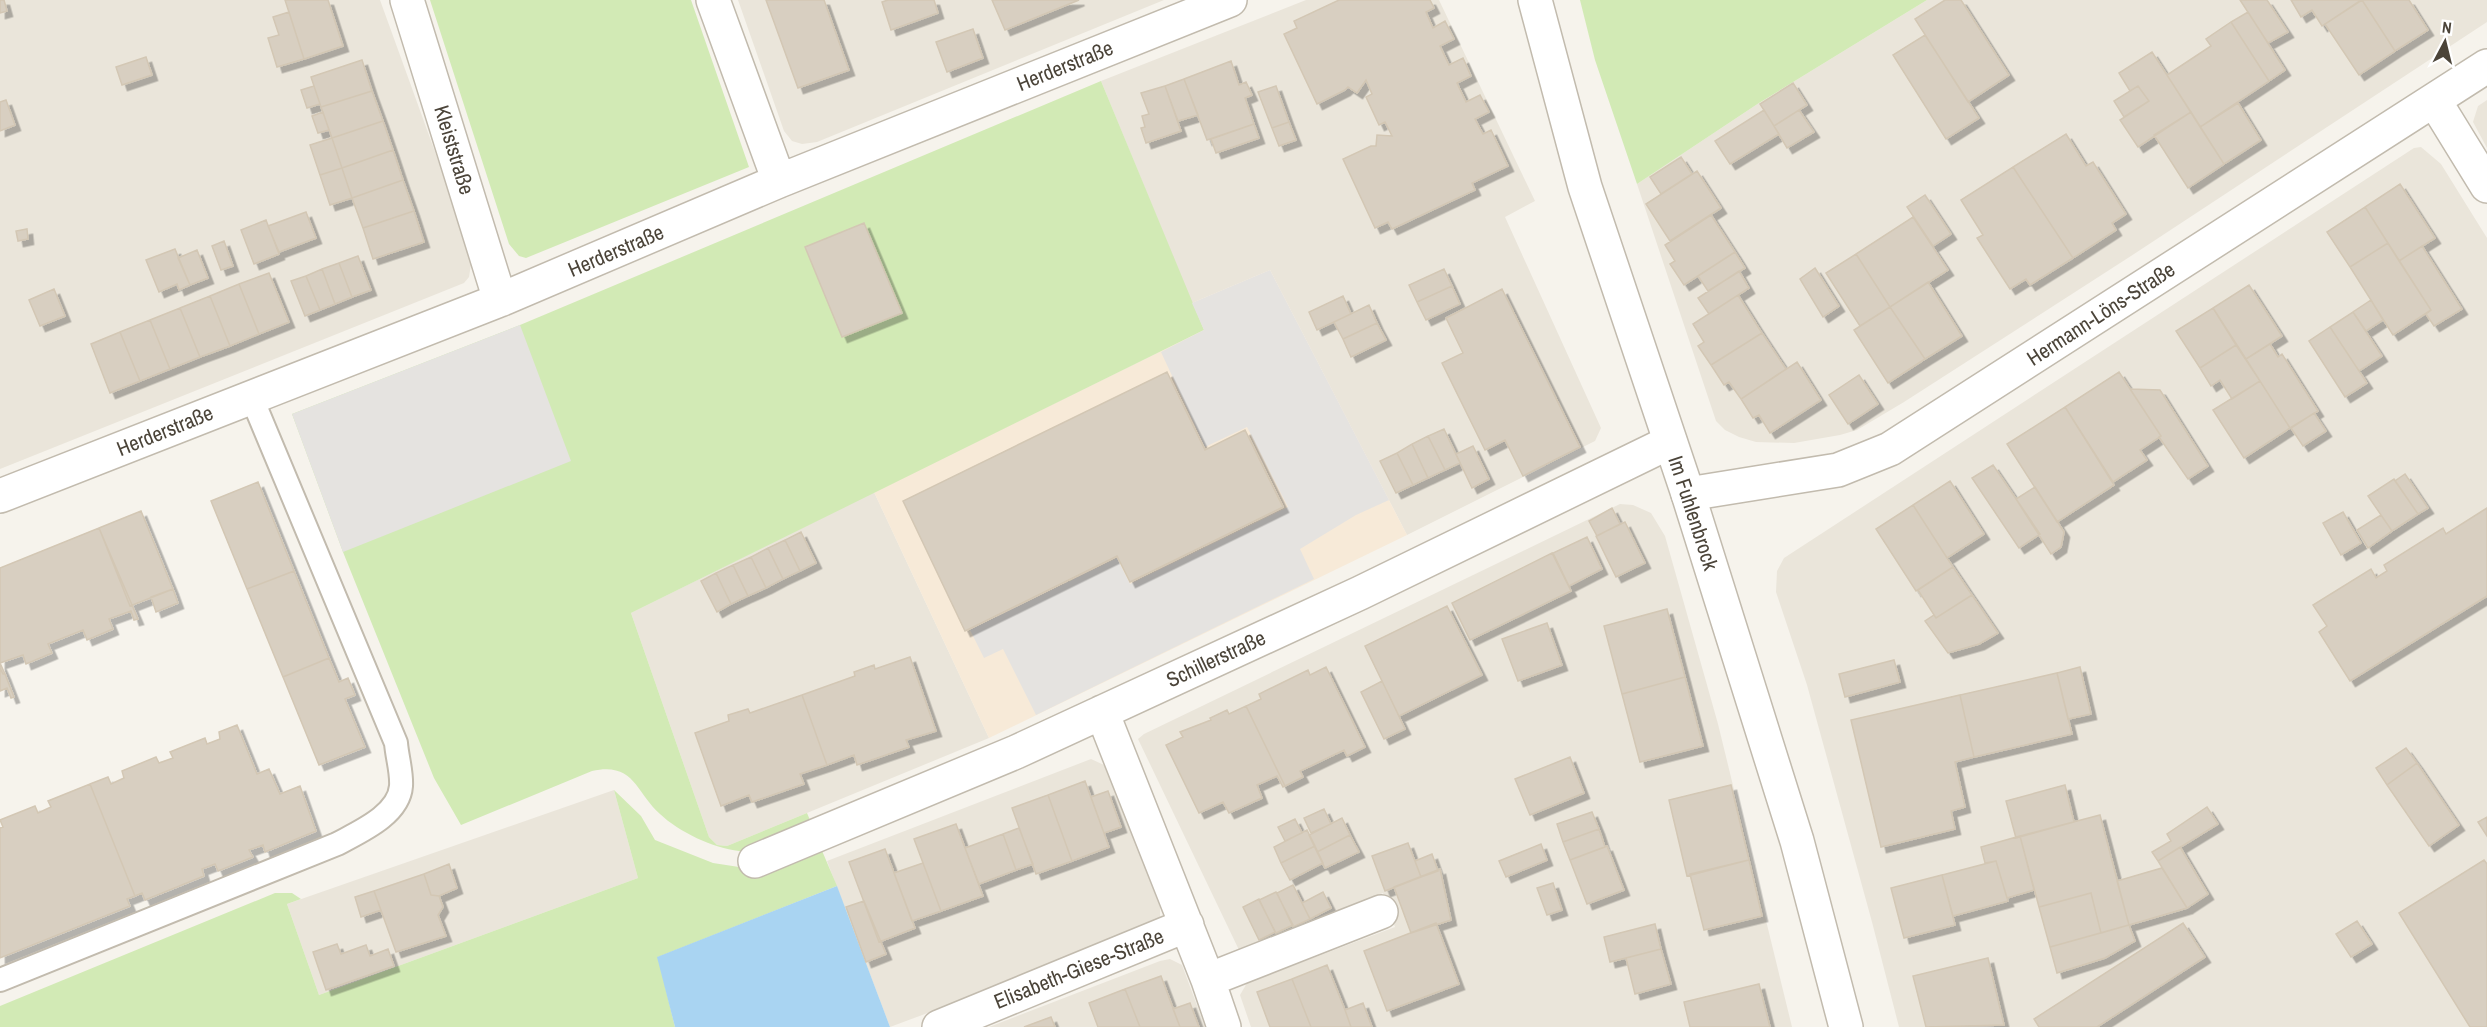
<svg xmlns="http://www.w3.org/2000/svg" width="2487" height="1027" font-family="'Archivo Narrow',sans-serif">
	<defs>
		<filter id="shadow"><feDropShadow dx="5.5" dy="5.5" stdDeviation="0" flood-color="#0004"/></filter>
	</defs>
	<rect width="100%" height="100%" fill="#f6f3ec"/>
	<path fill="#eae5da" d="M0,0H380L468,243L472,258L469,277L464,283L0,469Z
		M738,0H1164L817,142L802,144L792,141L784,131Z
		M1306,0H1439L1535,201L1505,217L1601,428L1595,441L1407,535L1270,270L1192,303L1101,81Z
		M1927,0H2487V22L2131,256L1904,402L1857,430L1840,435L1794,443L1756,442L1739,437L1725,430L1716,421L1637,184L1759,103Z
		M2487,100V148L2473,122L2478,106Z
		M2421,147L2441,164L2487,238V1027H1899L1872,922L1807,685L1776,592L1777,571L1784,558L2414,148Z
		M874,492L989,738L727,846L717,845L709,837L631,613Z
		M1620,504L1633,505L1651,513L1665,536L1718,724L1792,1027H1251L1240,995L1247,983L1395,927L1383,893L1239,950L1138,739L1144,734Z
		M1091,759L1104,765L1109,774L1160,907V918L1153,927L1142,933L890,1027L827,861Z
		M614,790L638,878L319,995L287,904Z
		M1170,959L1182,965L1205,1027H989L1160,961Z"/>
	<path fill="#f7ead8" d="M1270,270L1407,535L989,738L874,492L1204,330L1192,303Z"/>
	<path fill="#d2eab5" d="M430,0H691L749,167L526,258L519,256L509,244Z
		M1580,0H1927L1759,103L1637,184L1595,60Z
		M1101,81L1204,330L631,613L709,837L717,845L727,846L807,813L815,832C791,840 765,853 739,851C713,848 679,832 660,814C635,792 635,762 592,771L461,825L434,778L343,552L292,414L520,325Z
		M614,790L641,816L655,840L713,863L739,867L778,861L820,846L837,886L658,957L675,1027H0V1006L275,893H292L301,899L287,904L319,995L638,878Z"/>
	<path fill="#e5e3e0" d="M1270,270L1389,500L1356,515L1300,549L1314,579L1036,715L1003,649L984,658L970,630L1117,558L1130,584L1288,507L1247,427L1205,447L1161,352L1204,330L1192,303Z
		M520,325L571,461L343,552L292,414Z"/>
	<path fill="#a9d4f2" d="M837,886L890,1027H675L657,957Z"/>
	<path fill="#d8cfc1" stroke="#d3c7b4" stroke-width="1.5" filter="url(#shadow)" d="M0,0H4L7,11L0,13Z
		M285,0H328L343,46L304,59Z
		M766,0H824L849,70L798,88Z
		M888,0H934L938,13L891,30L882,2Z
		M992,0H1079L1005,30Z
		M1339,0H1430L1434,8L1426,12L1433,28L1445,21L1454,39L1440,46L1449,65L1463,58L1471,76L1457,83L1466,102L1480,95L1489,112L1475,119L1483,134L1491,130L1508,166L1472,183L1475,190L1392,229L1388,222L1375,228L1343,159L1371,146H1376L1377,135L1392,136L1385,122L1379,125L1366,97L1372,94L1366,80L1357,93L1348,87L1345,90L1317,104L1284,34L1297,28L1294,21Z
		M1945,0H1961L2009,75L1968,102L1915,19Z
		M2240,0H2267L2288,32L2268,43Z
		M2291,0H2361L2322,26L2312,10L2301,17Z
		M2362,0H2409L2428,30L2395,51Z
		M2362,0L2395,51L2359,75L2325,24Z
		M289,12L304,59L277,67L268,38L279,35L273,17Z
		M2248,12L2285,70L2269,81L2231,22Z
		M2231,22L2269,81L2200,127L2167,75L2211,46L2206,39Z
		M973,29L983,58L947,72L936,42Z
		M1925,35L1979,118L1946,139L1893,55Z
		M2152,52L2191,112L2138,147L2120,120L2149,101L2138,86L2130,91L2119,73Z
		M146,57L152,75L122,85L116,67Z
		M362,60L372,91L321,107L311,77Z
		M1231,61L1239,85L1246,82L1252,95L1245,98L1254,124L1207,140L1184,79Z
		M1184,79L1198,115L1178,121L1165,86Z
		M1793,83L1807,105L1774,126L1760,104Z
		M314,86L320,104L307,108L301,90Z
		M1165,86L1181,131L1146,143L1141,128L1145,127L1142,116L1149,114L1141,93Z
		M1276,86L1289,122L1272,128L1258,92Z
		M2138,86L2149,101L2124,117L2114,101Z
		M372,91L383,121L332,138L321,107Z
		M6,100L15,125L0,131V102Z
		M2238,103L2261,140L2224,164L2200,127Z
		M1764,110L1779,134L1730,164L1715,141Z
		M1799,110L1814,132L1787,148L1774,126Z
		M323,112L329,130L318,133L312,116Z
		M2191,112L2224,164L2188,188L2154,135Z
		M383,121L393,150L342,168L332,138Z
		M1289,122L1296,140L1279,146L1272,128Z
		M1254,124L1259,138L1216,153L1211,139Z
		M2066,134L2086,166L2093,162L2126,214L2112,223L2116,230L2073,258L2013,167Z
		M332,138L342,168L320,175L310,145Z
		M393,150L403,180L352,198L342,168Z
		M1681,157L1692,174L1661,194L1650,177Z
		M2013,167L2073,258L2030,285L2026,279L2010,289L1977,238L1983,235L1961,200Z
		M342,168L352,198L330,205L320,175Z
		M1697,171L1721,208L1670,241L1646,204Z
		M403,180L414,211L363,228L352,198Z
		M2400,184L2435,238L2399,261L2365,207Z
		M1925,195L1951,234L1933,246L1907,207Z
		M2365,207L2388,243L2350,267L2327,232Z
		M414,211L424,242L373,259L363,228Z
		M306,212L316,238L279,252L268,226Z
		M1711,215L1735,252L1684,285L1670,264L1675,261L1665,245Z
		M1913,217L1948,270L1890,307L1856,254Z
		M266,220L279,254L254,264L241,230Z
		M864,223L902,313L842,337L805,247Z
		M27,229L28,239L18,241L16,231Z
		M224,241L233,266L221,270L212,246Z
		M2388,243L2431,310L2393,335L2350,267Z
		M2422,246L2462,309L2434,326L2426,314L2431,310L2399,261Z
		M175,249L190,285L179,290L177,284L159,292L146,260Z
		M197,250L208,278L190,285L178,258Z
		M1735,252L1745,268L1708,291L1698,276Z
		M1856,254L1890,307L1860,326L1826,273Z
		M358,256L371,290L352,297L339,263Z
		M339,263L352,297L335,304L322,269Z
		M1815,268L1839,306L1823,317L1800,279Z
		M322,269L335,304L320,310L306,276Z
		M1444,269L1452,286L1417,302L1409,285Z
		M1739,271L1749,288L1709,314L1698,298Z
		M269,273L289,322L259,334L239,284Z
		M306,276L320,310L305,316L291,281Z
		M1928,282L1962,336L1925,359L1890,307Z
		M239,284L259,334L230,346L210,296Z
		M2249,285L2282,336L2246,359L2213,308Z
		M1452,286L1460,304L1426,320L1417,302Z
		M54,289L65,316L40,326L29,300Z
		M1502,289L1580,447L1523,476L1505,440L1485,450L1442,363L1463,353L1446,318Z
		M1738,295L1762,333L1711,365L1698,346L1704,342L1693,324Z
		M210,296L230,346L200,357L180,308Z
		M1343,296L1351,314L1317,330L1309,312Z
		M2371,300L2383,320L2366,331L2353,312Z
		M1369,305L1377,323L1343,339L1334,322Z
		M1890,307L1925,359L1888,383L1854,330Z
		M180,308L200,357L170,369L150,320Z
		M2213,308L2236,345L2200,368L2176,331Z
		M2353,312L2382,356L2359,371L2330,327Z
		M150,320L170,369L140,381L120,332Z
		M1377,323L1386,340L1351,357L1343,339Z
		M2330,327L2367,383L2345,397L2309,341Z
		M120,332L140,381L110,393L91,344Z
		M1762,333L1786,369L1741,399L1729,382L1724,385L1711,365Z
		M2270,344L2278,357L2282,354L2318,411L2290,428L2246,359Z
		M2236,345L2260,381L2232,399L2220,380L2211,386L2200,368Z
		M1797,362L1821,400L1770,433L1759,415L1753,418L1741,399Z
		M1167,372L1205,450L1245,430L1283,507L1130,582L1117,556L965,631L903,501Z
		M2119,372L2161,436L2140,450L2147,460L2113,482L2065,407Z
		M1859,375L1878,404L1848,424L1829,395Z
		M2260,381L2290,428L2244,458L2213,410Z
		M2130,389L2160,390L2208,466L2188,479L2159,437L2161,436Z
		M2065,407L2114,485L2057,522L2007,444Z
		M2314,413L2326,431L2303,446L2291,428Z
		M1444,429L1460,463L1445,470L1428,436Z
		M1428,436L1445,470L1428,478L1412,444Z
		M1412,444L1428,478L1413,485L1397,453Z
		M1473,446L1489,479L1472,488L1456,454Z
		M1397,453L1413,485L1396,493L1380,461Z
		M1993,465L2040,534L2019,548L1972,478Z
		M2405,474L2428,508L2418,514L2395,481Z
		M2394,479L2418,514L2392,531L2368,496Z
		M1950,481L1984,534L1947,558L1913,505Z
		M258,482L294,571L247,589L211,501Z
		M2035,487L2064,532L2061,547L2051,554L2016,499Z
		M1913,505L1953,567L1916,591L1876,529Z
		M1612,508L1620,524L1597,536L1589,521Z
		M2487,508V596L2350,681L2319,632L2327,626L2313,605L2371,569L2376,578L2387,571L2384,565L2443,528L2446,534Z
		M141,511L173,589L130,606L99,528Z
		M2343,512L2361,543L2341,555L2323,523Z
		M2381,515L2392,531L2368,548L2357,530Z
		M1625,522L1645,563L1616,577L1596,536Z
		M99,528L138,619L134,620L131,611L109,619L113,629L87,640L83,630L48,644L52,653L26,664L23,655L0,663L5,674H3L0,668V568Z
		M801,532L816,563L800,571L785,540Z
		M1587,537L1602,569L1569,586L1553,553Z
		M785,540L800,571L783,579L768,548Z
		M768,548L783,579L766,588L751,557Z
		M1552,553L1571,591L1470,640L1452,603Z
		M751,557L766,588L748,596L733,565Z
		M733,565L748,596L731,604L716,573Z
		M1953,567L1972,595L1936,618L1918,590Z
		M294,571L329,658L283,677L247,589Z
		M716,573L731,604L717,612L701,581Z
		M173,589L178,603L156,612L151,597Z
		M1972,595L1998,633L1979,644L1948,653L1925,621L1934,615L1936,618Z
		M1447,606L1482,675L1399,716L1365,646Z
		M1667,609L1685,677L1622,694L1604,626Z
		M1547,623L1562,665L1518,681L1502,639Z
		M910,657L936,731L906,740L909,747L857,765L854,755L827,765L802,695L855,676L854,672L874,665L875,669Z
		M329,658L339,682L348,678L355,695L345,699L365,747L319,765L283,677Z
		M1894,660L1900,682L1845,697L1839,674Z
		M1326,667L1365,747L1347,756L1344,750L1300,771L1303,777L1285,786L1246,706L1261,699L1259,694L1308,670L1310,675Z
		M2080,667L2091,714L2068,719L2057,673Z
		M0,668L3,674H5L14,697L11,698L7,688L0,691Z
		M2057,673L2072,734L1974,757L1960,695Z
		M1685,677L1703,746L1640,762L1622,694Z
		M1382,681L1405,729L1384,739L1361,692Z
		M802,695L827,765L800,774L804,784L752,802L749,795L721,806L695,733L729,721L728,715L748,709L750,713Z
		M1960,695L1974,757L1955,762L1965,807L1951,811L1955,829L1881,847L1851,720Z
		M1246,706L1285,786L1283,787L1277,776L1257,785L1262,798L1229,813L1223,802L1199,813L1166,745L1183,737L1180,732L1211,720L1210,718L1227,710L1229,714Z
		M237,725L257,774L269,769L280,794L300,786L316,831L265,852L263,845L249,850L253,857L218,871L215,864L202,869L204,876L145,900L142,893L135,896L90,784L108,777L111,784L124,778L122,771L156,757L159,763L173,758L170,752L205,738L207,744L220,739L219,732Z
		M2406,748L2417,763L2387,785L2376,768Z
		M1570,757L1584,793L1530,815L1515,779Z
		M2417,763L2459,825L2429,846L2387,785Z
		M1085,781L1109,847L1072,861L1048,795Z
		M90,784L135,896L127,899L130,906L0,958V828L3,827L0,820L35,806L38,813L51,807L48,801Z
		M1731,785L1749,860L1687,876L1669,800Z
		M2065,785L2074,822L2016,838L2006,801Z
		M1108,791L1121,827L1104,833L1091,797Z
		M1048,795L1072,861L1036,874L1012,808Z
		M2207,807L2218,824L2158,861L2152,852L2171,841L2167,834Z
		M1324,809L1331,824L1311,833L1304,818Z
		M1592,812L1599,829L1563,842L1557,824Z
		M2100,815L2129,925L2101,933L2091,893L2039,907L2020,836Z
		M2487,817V836L2478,822Z
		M1342,818L1350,835L1317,852L1309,835Z
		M1295,819L1302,833L1285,841L1278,827Z
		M956,824L983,896L941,911L914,839Z
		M1019,828L1033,864L1016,870L1003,834Z
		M1599,829L1605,847L1570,860L1563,842Z
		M1307,830L1315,846L1281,863L1274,847Z
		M1003,834L1016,870L979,884L965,848Z
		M1350,835L1359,852L1325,868L1317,852Z
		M2020,836L2034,890L2007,898L1996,861L1985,863L1981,847Z
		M1408,843L1421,877L1385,891L1372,856Z
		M1541,844L1547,860L1506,877L1499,861Z
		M1315,846L1323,863L1290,880L1281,863Z
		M1607,846L1624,890L1587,904L1570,860Z
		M2180,847L2208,894L2187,908L2158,861Z
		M885,849L915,928L879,942L849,862Z
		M1432,854L1438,871L1421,877L1415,861Z
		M1749,860L1762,916L1704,930L1690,874Z
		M2484,860L2487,864V1027H2470L2399,913Z
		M1996,861L2008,901L1953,916L1942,875Z
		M923,863L941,911L912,921L894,873Z
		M449,864L457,888L439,896L431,895L424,874Z
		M2162,868L2187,908L2129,925L2117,881Z
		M1440,869L1451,920L1411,933L1394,887Z
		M424,874L431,895L439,896L443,907L438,915L446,936L396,952L374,891Z
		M1942,875L1955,925L1904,938L1891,888Z
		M1553,883L1562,910L1547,915L1537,888Z
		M1293,885L1310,919L1293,927L1277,893Z
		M374,891L381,910L361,917L355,897Z
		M1276,892L1293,925L1276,933L1259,900Z
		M1323,892L1331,908L1310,919L1302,903Z
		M2091,893L2101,933L2050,947L2039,907Z
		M1259,899L1275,932L1259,940L1243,907Z
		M864,901L886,954L866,962L846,907Z
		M2357,921L2372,944L2351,957L2336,934Z
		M1436,923L1459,984L1387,1011L1364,951Z
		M2183,923L2205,957L2097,1027H2039L2034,1019Z
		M1655,924L1661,949L1610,962L1604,937Z
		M2129,925L2135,941L2105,958L2057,973L2050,947Z
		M337,944L341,954L366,945L370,956L388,949L394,966L326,990L313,952Z
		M1661,949L1671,984L1635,994L1626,958Z
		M1988,958L2004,1025L1926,1027L1913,976Z
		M1327,965L1345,1010L1351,1027H1311L1292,979Z
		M1161,976L1180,1027H1140L1125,989Z
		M1292,979L1311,1027H1270L1257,992Z
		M1759,984L1770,1027H1690L1684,1002Z
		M1125,989L1140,1027H1098L1089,1003Z
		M1190,1003L1199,1027H1180L1173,1009Z
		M1363,1003L1372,1027H1351L1345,1010Z
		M1051,1017L1055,1027H1024Z"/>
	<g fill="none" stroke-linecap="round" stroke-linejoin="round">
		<g stroke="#c2bbae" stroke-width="26">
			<path id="service" d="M0,980L337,844C359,832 399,815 401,786C402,772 397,757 396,743L251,396"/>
		</g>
		<g stroke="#c2bbae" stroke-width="36">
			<path id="minor" d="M407,0L500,300
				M713,0L779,181
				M2434,100L2487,186
				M1688,494L1838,470L1890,449L2487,66
				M0,496L500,300L779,181L1230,0
				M1102,712L1208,980L1224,1027
				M755,861L1016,752L1360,593L1670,442
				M1208,980L1381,912
				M939,1027L1187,925"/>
		</g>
		<g stroke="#c2bbae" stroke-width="36">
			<path id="tertiary" d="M1535,0L1585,187L1688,494L1797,841L1846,1027"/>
		</g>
		<use href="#service" stroke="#fff" stroke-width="22"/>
		<use href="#minor" stroke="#fff" stroke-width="33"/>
		<use href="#tertiary" stroke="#fff" stroke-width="33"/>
	</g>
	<g text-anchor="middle" stroke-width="4.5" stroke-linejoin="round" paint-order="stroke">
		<g font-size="21" fill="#4b4439" stroke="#fff">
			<text transform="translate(1065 66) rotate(-22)" y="7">Herderstraße</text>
			<text transform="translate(454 150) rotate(73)" y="7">Kleiststraße</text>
			<text transform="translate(616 251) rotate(-23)" y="7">Herderstraße</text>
			<text transform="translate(2101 314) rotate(-33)" y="7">Hermann-Löns-Straße</text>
			<text transform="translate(165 431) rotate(-22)" y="7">Herderstraße</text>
			<text transform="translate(1693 513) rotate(72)" y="7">Im Fuhlenbrock</text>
			<text transform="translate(1216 659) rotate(-25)" y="7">Schillerstraße</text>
			<text transform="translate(1079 969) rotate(-22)" y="7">Elisabeth-Giese-Straße</text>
		</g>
	</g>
	<g transform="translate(2445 42) rotate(7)" stroke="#ffffff" stroke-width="4.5" paint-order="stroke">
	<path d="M0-4.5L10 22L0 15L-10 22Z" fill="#4b4439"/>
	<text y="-9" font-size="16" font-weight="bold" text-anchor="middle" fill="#4b4439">N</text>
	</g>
</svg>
